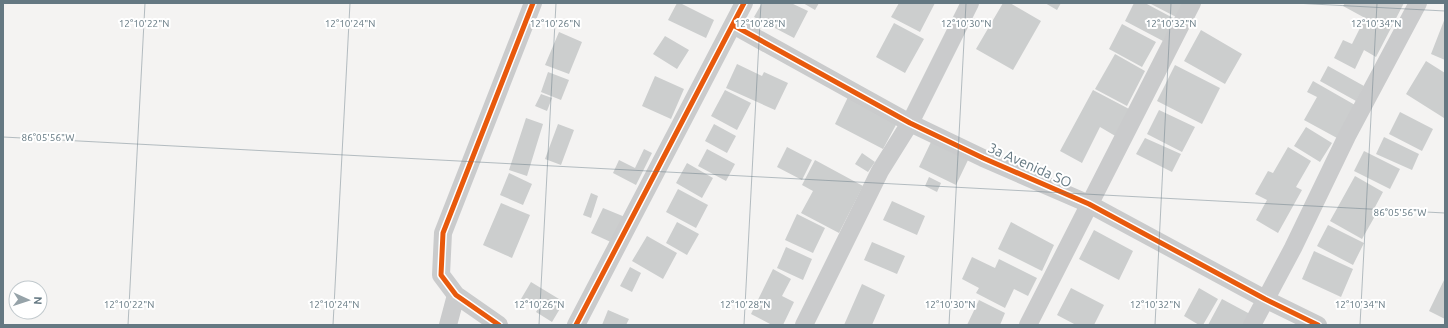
<svg xmlns="http://www.w3.org/2000/svg" width="1448" height="328" font-family="Ubuntu,sans-serif">
	<rect width="100%" height="100%" fill="#f4f3f2"/>
	<path fill="#cccece" d="M677,3H680L714,20L706,38L668,20Z
		M762,3H791L808,11L794,38L754,17Z
		M803,3H819L815,10Z
		M899,3H935L920,32L891,17Z
		M1003,3H1010L1041,21L1013,70L976,49Z
		M1045,3H1061L1057,10Z
		M1134,3H1145L1175,19L1163,41L1125,21Z
		M1149,3H1189L1180,19Z
		M1345,3H1404L1376,57L1364,50L1355,69L1334,58L1343,40L1352,44L1365,18L1343,6Z
		M1445,18V60L1431,54Z
		M894,23L924,39L905,73L876,57Z
		M1122,24L1156,42L1142,67L1109,49Z
		M1201,30L1242,54L1225,84L1184,61Z
		M559,32L582,42L569,74L545,65Z
		M665,36L689,50L677,69L653,54Z
		M1115,54L1145,71L1127,106L1095,89Z
		M1426,61L1445,73L1444,118L1406,94Z
		M737,64L762,76L764,72L788,83L775,110L726,88Z
		M1175,65L1220,88L1202,124L1157,101Z
		M1328,66L1364,86L1356,101L1320,81Z
		M548,72L569,80L561,100L541,92Z
		M655,76L684,89L671,119L642,106Z
		M1313,81L1355,105L1337,138L1304,120L1317,97L1307,92Z
		M725,90L751,103L737,130L711,116Z
		M1093,90L1131,110L1117,137L1100,127L1082,163L1060,151Z
		M541,94L552,98L547,111L535,106Z
		M848,97L897,123L883,149L835,124Z
		M1159,110L1195,127L1182,152L1147,134Z
		M1400,112L1433,129L1422,151L1389,134Z
		M526,118L543,124L527,176L509,170Z
		M558,124L574,130L561,165L545,159Z
		M714,124L736,136L727,153L705,141Z
		M1306,127L1332,143L1320,162L1294,146Z
		M1384,137L1419,154L1412,170L1376,154Z
		M1145,138L1181,154L1172,172L1136,154Z
		M931,142L968,160L956,185L919,167Z
		M787,147L812,160L802,180L777,167Z
		M1288,147L1311,161L1296,187L1302,190L1278,233L1256,220L1267,200L1255,194L1268,171L1273,173Z
		M644,149L652,153L636,185L613,173L619,160L635,168Z
		M707,149L735,164L726,181L698,166Z
		M1364,151L1400,169L1390,189L1354,171Z
		M862,153L875,162L868,172L855,164Z
		M815,160L863,186L839,233L801,213L813,191L802,185Z
		M687,163L713,178L702,198L676,183Z
		M509,173L532,184L523,205L500,195Z
		M1355,176L1383,192L1375,207L1379,209L1362,239L1330,221Z
		M929,177L941,183L937,192L925,186Z
		M678,189L708,205L696,228L666,212Z
		M591,193L598,196L591,218L583,215Z
		M892,201L925,216L917,235L883,220Z
		M501,203L530,215L512,258L483,245Z
		M603,208L625,217L613,243L591,233Z
		M797,214L825,228L813,253L785,240Z
		M677,222L699,234L687,255L666,243Z
		M1011,222L1054,245L1042,271L998,249Z
		M1328,225L1364,243L1353,265L1317,246Z
		M1094,230L1133,251L1119,280L1079,259Z
		M647,236L677,253L663,279L632,261Z
		M872,242L905,256L897,274L864,260Z
		M786,247L812,259L803,280L777,268Z
		M1314,251L1353,269L1341,297L1302,279Z
		M972,257L995,268L999,259L1037,278L1028,296L1014,289L1005,308L976,293L979,288L962,279Z
		M630,267L641,273L632,292L620,286Z
		M773,269L791,279L782,296L794,302L783,325H772L751,314Z
		M1445,278V319L1429,311Z
		M531,282L564,302L552,322L536,312L538,309L521,299Z
		M862,284L885,295L872,325H844Z
		M1071,288L1104,305L1094,325H1076L1057,315Z
		M1199,288L1218,299L1203,325H1199L1184,316Z
		M1222,299L1250,314L1244,325H1208Z
		M979,300L1005,313L1000,325H967Z
		M608,310L629,319L626,325H602Z"/>
	<g fill="none" stroke-linecap="round" stroke-linejoin="round">
		<path stroke="#cacbcc" stroke-width="18" d="M733,25L910,123L983,158L1089,204L1265,299L1318,325
			M448,325L456,295
			M499,325L456,295L441,275L443,233L533,3
			M576,325L744,3
			M804,325L880,171L910,123L970,3
			M1028,325L1192,3
			M1252,325L1293,248L1347,136L1418,3"/>
		<g stroke="#fff" stroke-width="8">
			<path id="cycleway" d="M733,25L910,123L983,158L1089,204L1265,299L1318,325
				M499,325L456,295L441,275L443,233L533,3
				M576,325L744,3"/>
		</g>
		<use href="#cycleway" stroke="#e8590c" stroke-width="5"/>
	</g>
	<path fill="none" stroke="#647882" stroke-width="1" stroke-opacity="0.45" d="M1294,3L1445,11M3,137L1445,213M128,325L145,3M333,325L350,3M539,325L556,3M744,325L761,3M949,325L966,3M1155,325L1171,3M1360,325L1377,3"/>
	<g text-anchor="middle" stroke-width="4" stroke-linejoin="round" paint-order="stroke">
		<g font-size="14" fill="#647882" stroke="#fff">
			<text transform="translate(1030 165) rotate(24)" y="5">3a Avenida SO</text>
		</g>
	</g>
	<g font-size="10" text-anchor="middle" fill="#647882" stroke="#fff" stroke-width="4" stroke-linejoin="round" paint-order="stroke">
		<text x="1171" y="27">12°10'32"N</text>
		<text x="144" y="27">12°10'22"N</text>
		<text x="350" y="27">12°10'24"N</text>
		<text x="555" y="27">12°10'26"N</text>
		<text x="760" y="27">12°10'28"N</text>
		<text x="966" y="27">12°10'30"N</text>
		<text x="1376" y="27">12°10'34"N</text>
		<text x="48" y="141">86°05'56"W</text>
		<text x="1400" y="216">86°05'56"W</text>
		<text x="129" y="308">12°10'22"N</text>
		<text x="334" y="308">12°10'24"N</text>
		<text x="539" y="308">12°10'26"N</text>
		<text x="745" y="308">12°10'28"N</text>
		<text x="950" y="308">12°10'30"N</text>
		<text x="1155" y="308">12°10'32"N</text>
		<text x="1360" y="308">12°10'34"N</text>
	</g>
	<rect width="1448" height="328" fill="none" stroke="#647882" stroke-width="8"/>
	<g transform="translate(28 300) rotate(93)"><circle r="19" fill="#ffffff" stroke="#c1c9cd"/>
	<path d="M0-3L7 15L0 10L-7 15Z" fill="#96a3a9"/>
	<text y="-6" font-size="11" font-weight="bold" text-anchor="middle" fill="#647882">N</text>
	</g>
</svg>
